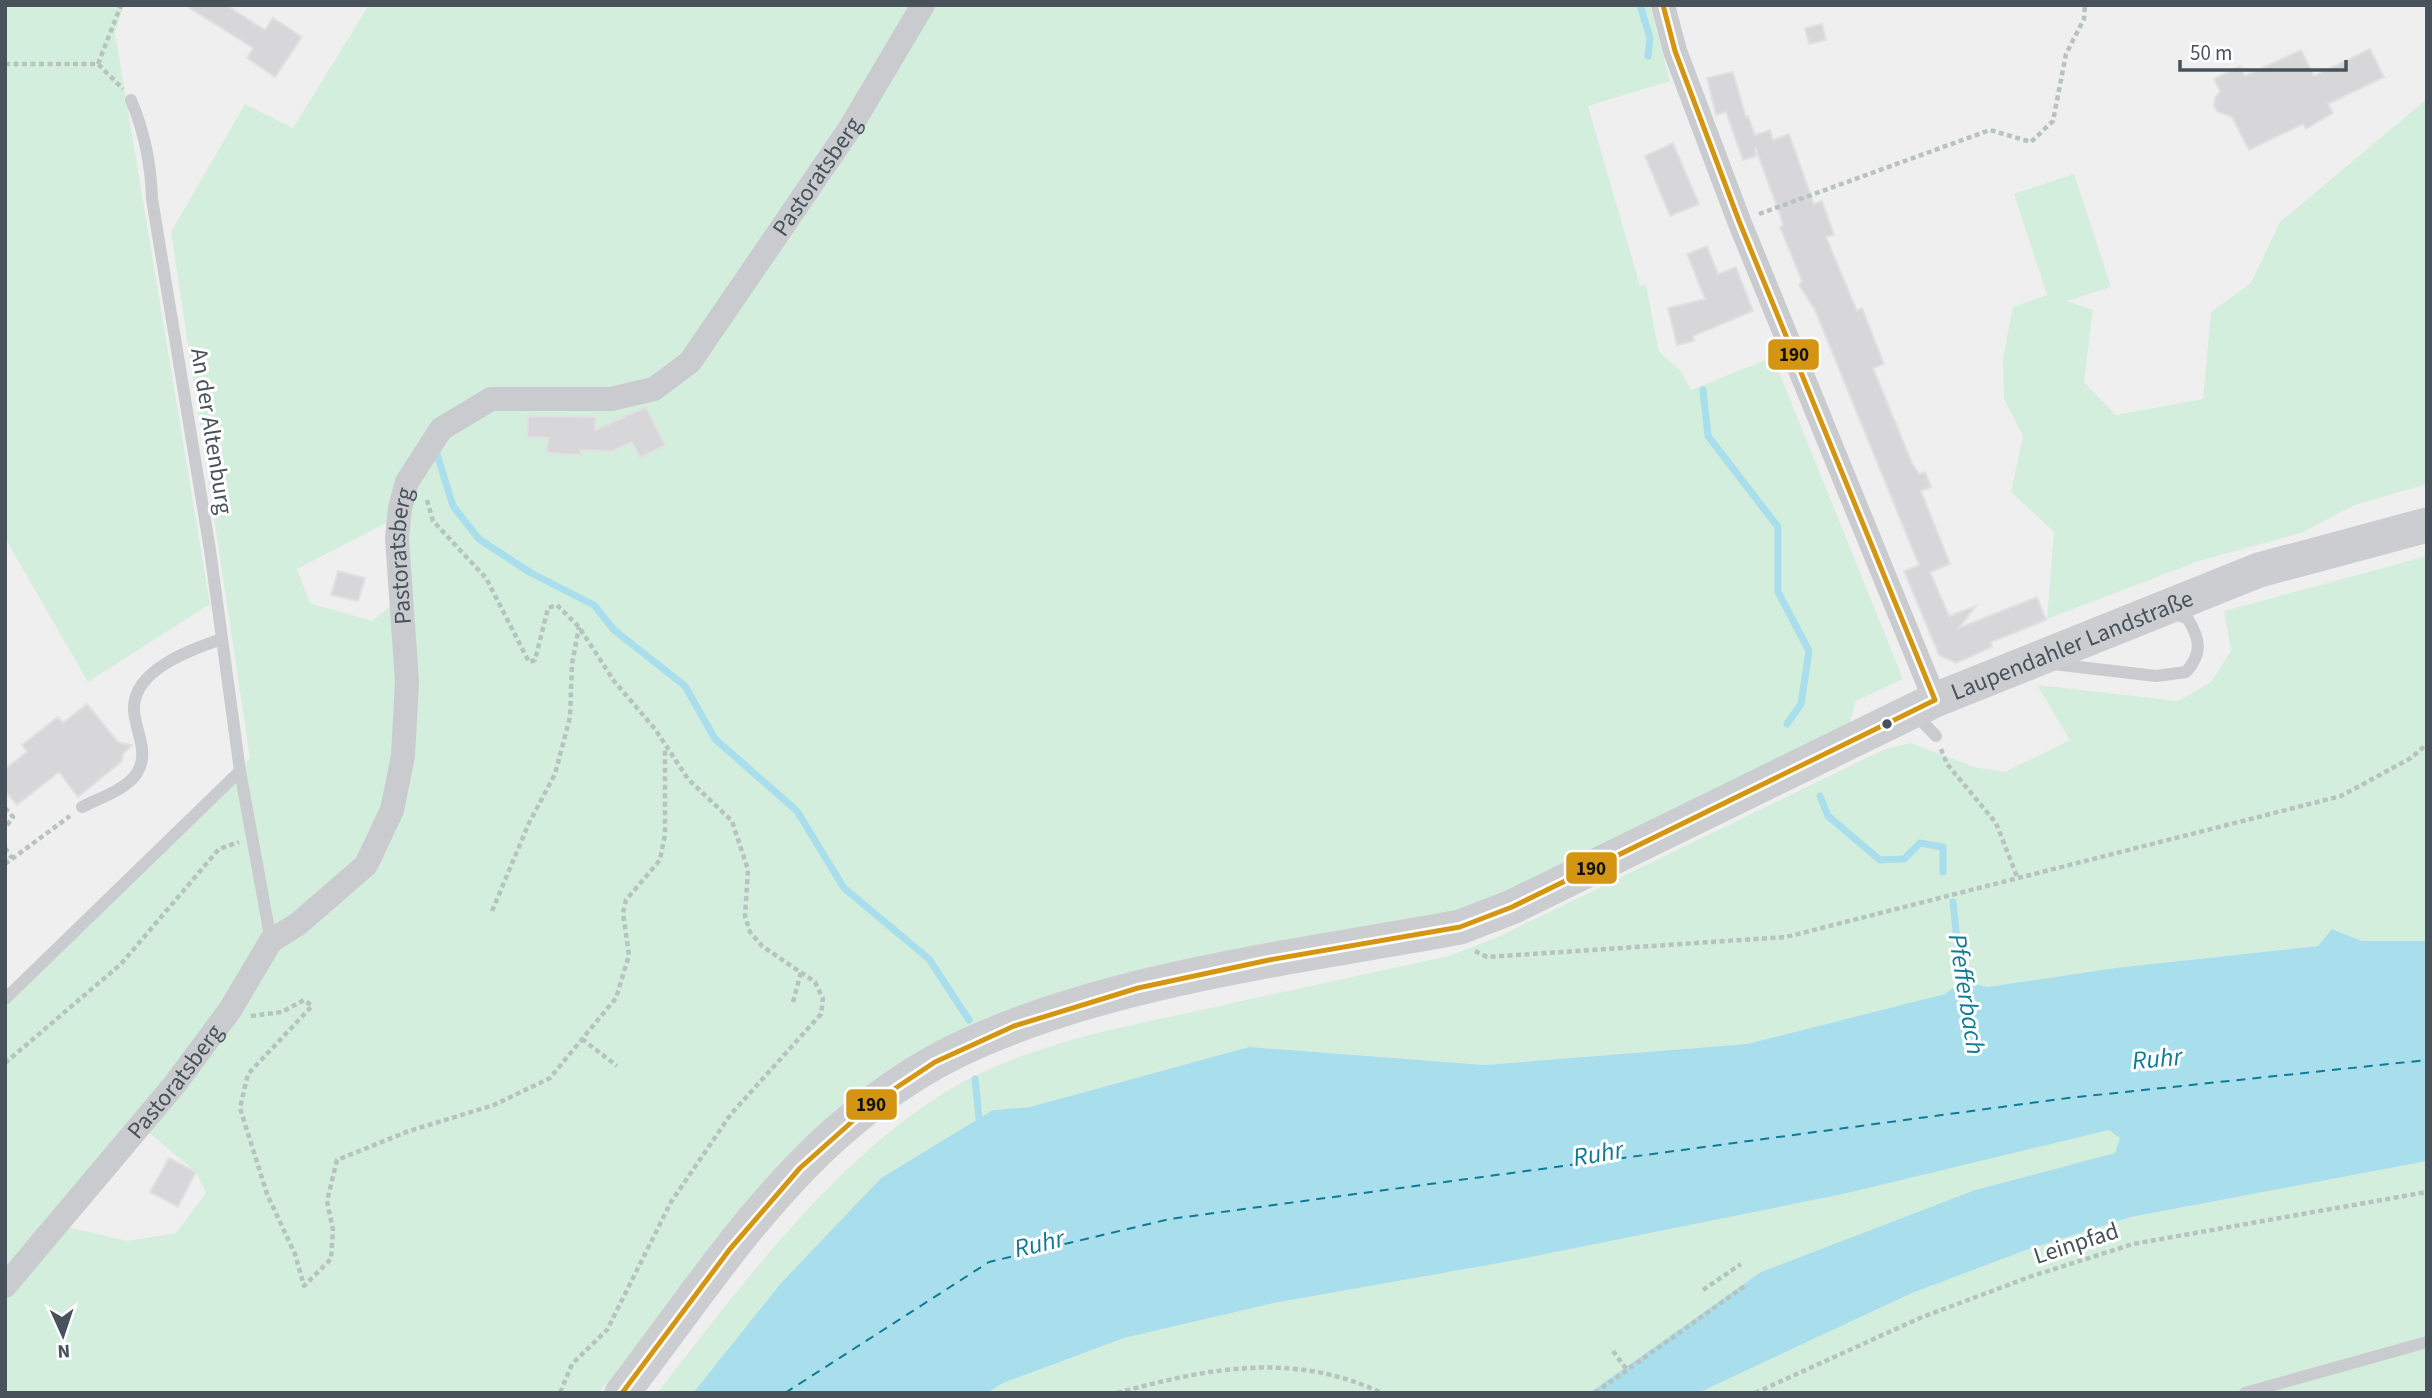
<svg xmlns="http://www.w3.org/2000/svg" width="2432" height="1398" font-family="'Source Sans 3',sans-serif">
	<rect width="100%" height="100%" fill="#f0efef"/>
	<path fill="#d4eedd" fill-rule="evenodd" d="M5,5H124L115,33L210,604L88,682L5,538Z
		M369,5H1650L1670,81L1588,106L1640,286L1646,284L1659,352L1680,370L1691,390L1773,357L1903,679L1856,701L1849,726L1511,895L1450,916L1051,1004L753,1202L599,1393H5V1004L250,758L171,232L245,104L293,128ZM390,521L407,593L372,621L310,603L297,569ZM134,1120L196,1172L206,1193L176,1233L127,1241L50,1223Z
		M2427,99V484L2355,505L2301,533L2199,561L2047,619L2054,532L2011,492L2023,436L2004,399L2003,357L2013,307L2047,295L2014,194L2074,174L2111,287L2067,301L2093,310L2084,382L2116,415L2203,399L2211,312L2251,283L2280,222Z
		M2427,556V941H2362L2333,929L2319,946L2115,968L1988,987L1961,981L1945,994L1747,1044L1485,1065L1249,1047L1030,1107L993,1110L881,1178L781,1283L693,1393H657C736,1292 828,1168 936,1098C1016,1046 1113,1029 1206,1009C1287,991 1368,973 1449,956L1500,936L1883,750L1910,743L1978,768L2005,772L2070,740L2037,685L2178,701L2211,682L2231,651L2224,611Z
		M2109,1130L2120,1138L2116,1153L1975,1190L1761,1272L1589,1393H987L1003,1383L1124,1338L1274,1303L1505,1262Z
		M2427,1161V1393H1698L1912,1293L2029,1249L2131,1217Z"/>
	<path fill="#a9deec" d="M2332,929L2362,941H2427V1161L2131,1217L2029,1249L1912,1293L1698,1393H1589L1761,1272L1975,1190L2115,1153L2120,1138L2109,1130L1843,1194L1505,1262L1274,1303L1124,1338L1003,1383L987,1393H693L781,1283L881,1178L993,1110L1030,1107L1249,1047L1485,1065L1747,1044L1945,994L1961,981L1988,987L2115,968L2318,946Z"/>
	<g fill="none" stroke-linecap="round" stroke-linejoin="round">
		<path stroke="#a9deec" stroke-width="7" d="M1640,5L1650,38L1648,56
			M1703,390L1708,436L1778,527V592L1809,651L1801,704L1787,724
			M436,451L453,506L479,539L531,573L594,605L614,630L685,686L715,739L797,811L844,888L929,959L969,1020
			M1820,796L1828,816L1880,860L1904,859L1920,843L1943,847V872
			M1953,902L1962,988
			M975,1079L980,1127"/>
		<path stroke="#0f7c97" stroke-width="2" stroke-dasharray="9 7" stroke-linecap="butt" d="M785,1393L989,1262L1170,1219L2068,1098L2427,1060"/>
	</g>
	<path fill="#d7d7d9" stroke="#e1e1e2" stroke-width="2" d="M185,5H226L265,30L273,18L302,37L275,77L247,58L253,48Z
		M1822,24L1826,40L1809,44L1805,28Z
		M2370,49L2384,77L2328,104L2333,113L2306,129L2303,124L2249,150L2232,117L2218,112L2214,106L2215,98L2220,91L2214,79L2240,66L2245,76L2301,50L2314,76Z
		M1733,72L1746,117L1748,116L1755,135L1770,130L1773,140L1789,134L1814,204L1822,201L1834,235L1826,237L1857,311L1862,308L1884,364L1873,368L1912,463L1919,474L1925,472L1931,487L1921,491L1950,564L1930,572L1949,616L1976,606L1959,628L2037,597L2046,620L1991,642L1992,647L1956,663L1939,655L1904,571L1919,565L1815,310L1799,285L1802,281L1780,227L1783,225L1780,215L1755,147L1756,156L1743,160L1726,112L1716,115L1707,78Z
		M1673,143L1699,204L1670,216L1645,156Z
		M1707,246L1718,274L1736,267L1753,311L1693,336L1694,341L1677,345L1668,308L1705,299L1687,254Z
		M646,407L665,445L640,458L632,442L612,451L581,450V455L547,453L548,438L527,437L528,416L596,417L595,430Z
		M338,571L365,578L358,601L331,595Z
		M87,704L118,742L132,745L123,754L122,761L78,797L59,772L17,805L5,791V769L27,752L22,745L58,717L63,723Z
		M169,1158L196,1172L178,1207L150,1192Z"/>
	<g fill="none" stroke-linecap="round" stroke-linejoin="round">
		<path stroke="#b7c3bf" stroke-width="4.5" stroke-dasharray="5 3.5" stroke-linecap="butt" d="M5,64H98L123,89
			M98,64L121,5
			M1759,214L1990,130L2031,142L2053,121L2066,54L2084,19L2085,5
			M427,500L433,521L486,578L529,662L535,660L548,608L557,605L579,627L614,681L655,729L688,779L732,821L748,870L745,916L750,932L762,946L815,982L823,999L821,1014L731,1114L671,1202L607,1330L572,1364L560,1393
			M1941,749L1947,764L1996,823L2018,879
			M5,808L13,817L5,828
			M5,848L12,858
			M5,864L70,816
			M492,911L529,823L555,774L570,717L572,664L579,627
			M1475,951L1487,957L1786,937L2341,796L2411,758L2427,744
			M793,1002L801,972
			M251,1016L282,1012L304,1000L312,1006L248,1074L240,1108L267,1194L295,1254L304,1286L331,1259L333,1230L327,1201L337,1160L409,1131L494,1105L550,1078L616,998L629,955L623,913L626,900L660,860L665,834V750
			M582,1039L617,1066
			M5,1063L121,964L219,849L239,842
			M1703,1290L1741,1264
			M1613,1351L1627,1370
			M1117,1393C1209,1368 1293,1351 1382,1393
			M1595,1393L1746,1285
			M1755,1393L1920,1318L2029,1277L2133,1244L2427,1192"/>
		<path stroke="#c9cbce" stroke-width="12" d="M131,100C145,133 151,164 152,199L210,550L240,771L271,941
			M2053,664L2156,676L2186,672C2203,653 2200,639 2188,619L2171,612
			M1914,713L1936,736
			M82,807C99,798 126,790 137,773C150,752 135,731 134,710C132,670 192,649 222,639
			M5,999L240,771
			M2245,1393L2427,1342"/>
		<g stroke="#c9cbce" stroke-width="24">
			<path d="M1663,5L1675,51L1739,221L1935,700"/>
			<path id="s1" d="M5,1286L175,1084L230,1010L271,941L298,924L366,865L392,810L403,756L407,682L397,538L400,508L407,482L441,429L491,399H611L654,389L690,362L850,128L923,5"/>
		</g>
		<path stroke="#cbcdd0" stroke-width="35" id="s2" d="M622,1393C680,1318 734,1236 800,1168C844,1122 899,1079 956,1051C1105,979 1298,957 1460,927L1512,907L1935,700L2259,570L2427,525"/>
		<g stroke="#fff" stroke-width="10">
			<path id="bus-1" d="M1663,5L1675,51L1739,221L1935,700
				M622,1393L730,1249L800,1168L873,1103L935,1062L1014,1026L1138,988L1269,960L1460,927L1512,907L1935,700"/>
		</g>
		<use href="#bus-1" stroke="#d49512" stroke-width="5"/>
	</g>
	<circle fill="#47525b" stroke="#fff" stroke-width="2.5" cx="1887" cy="724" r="6"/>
	<g text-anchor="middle" stroke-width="6" stroke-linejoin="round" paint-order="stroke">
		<g font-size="24" fill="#47525b" stroke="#fff">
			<text dy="8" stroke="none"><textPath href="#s1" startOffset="1505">Pastoratsberg</textPath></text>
			<text transform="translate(212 431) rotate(81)" y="8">An der Altenburg</text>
			<text dy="8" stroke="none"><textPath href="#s1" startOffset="875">Pastoratsberg</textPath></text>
			<text dy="8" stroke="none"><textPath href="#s2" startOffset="1678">Laupendahler Landstraße</textPath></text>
			<text dy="8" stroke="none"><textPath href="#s1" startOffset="266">Pastoratsberg</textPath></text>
			<text transform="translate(2076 1243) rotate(-18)" y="8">Leinpfad</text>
		</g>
		<g font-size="26" font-style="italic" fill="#0f7c97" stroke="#fff">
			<text transform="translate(1967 994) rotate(81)" y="9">Pfefferbach</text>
			<text transform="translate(2157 1058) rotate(-5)" y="9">Ruhr</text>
			<text transform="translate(1598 1153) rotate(-10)" y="9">Ruhr</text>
			<text transform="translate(1039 1243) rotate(-13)" y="9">Ruhr</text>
		</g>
	</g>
	<g stroke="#fff" stroke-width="2.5">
		<rect x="1767" y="338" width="53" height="33" rx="7" fill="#d49512"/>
		<rect x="1565" y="851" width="53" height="34" rx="7" fill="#d49512"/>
		<rect x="845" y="1088" width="53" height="33" rx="7" fill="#d49512"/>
	</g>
	<g font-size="19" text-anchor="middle" font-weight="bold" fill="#111">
		<text x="1794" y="361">190</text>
		<text x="1591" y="875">190</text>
		<text x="871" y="1111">190</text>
	</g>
	<rect width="2432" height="1398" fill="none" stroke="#47525b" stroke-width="14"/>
	<g transform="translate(63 1335) rotate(177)" stroke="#ffffff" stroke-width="5" paint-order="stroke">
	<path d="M0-5L12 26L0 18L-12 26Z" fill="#47525b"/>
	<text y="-10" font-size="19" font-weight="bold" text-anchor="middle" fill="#47525b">N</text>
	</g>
	<path d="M2180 60v10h166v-10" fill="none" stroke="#47525b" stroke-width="3.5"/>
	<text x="2190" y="60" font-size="21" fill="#47525b" stroke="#ffffff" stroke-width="5" paint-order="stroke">50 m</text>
</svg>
